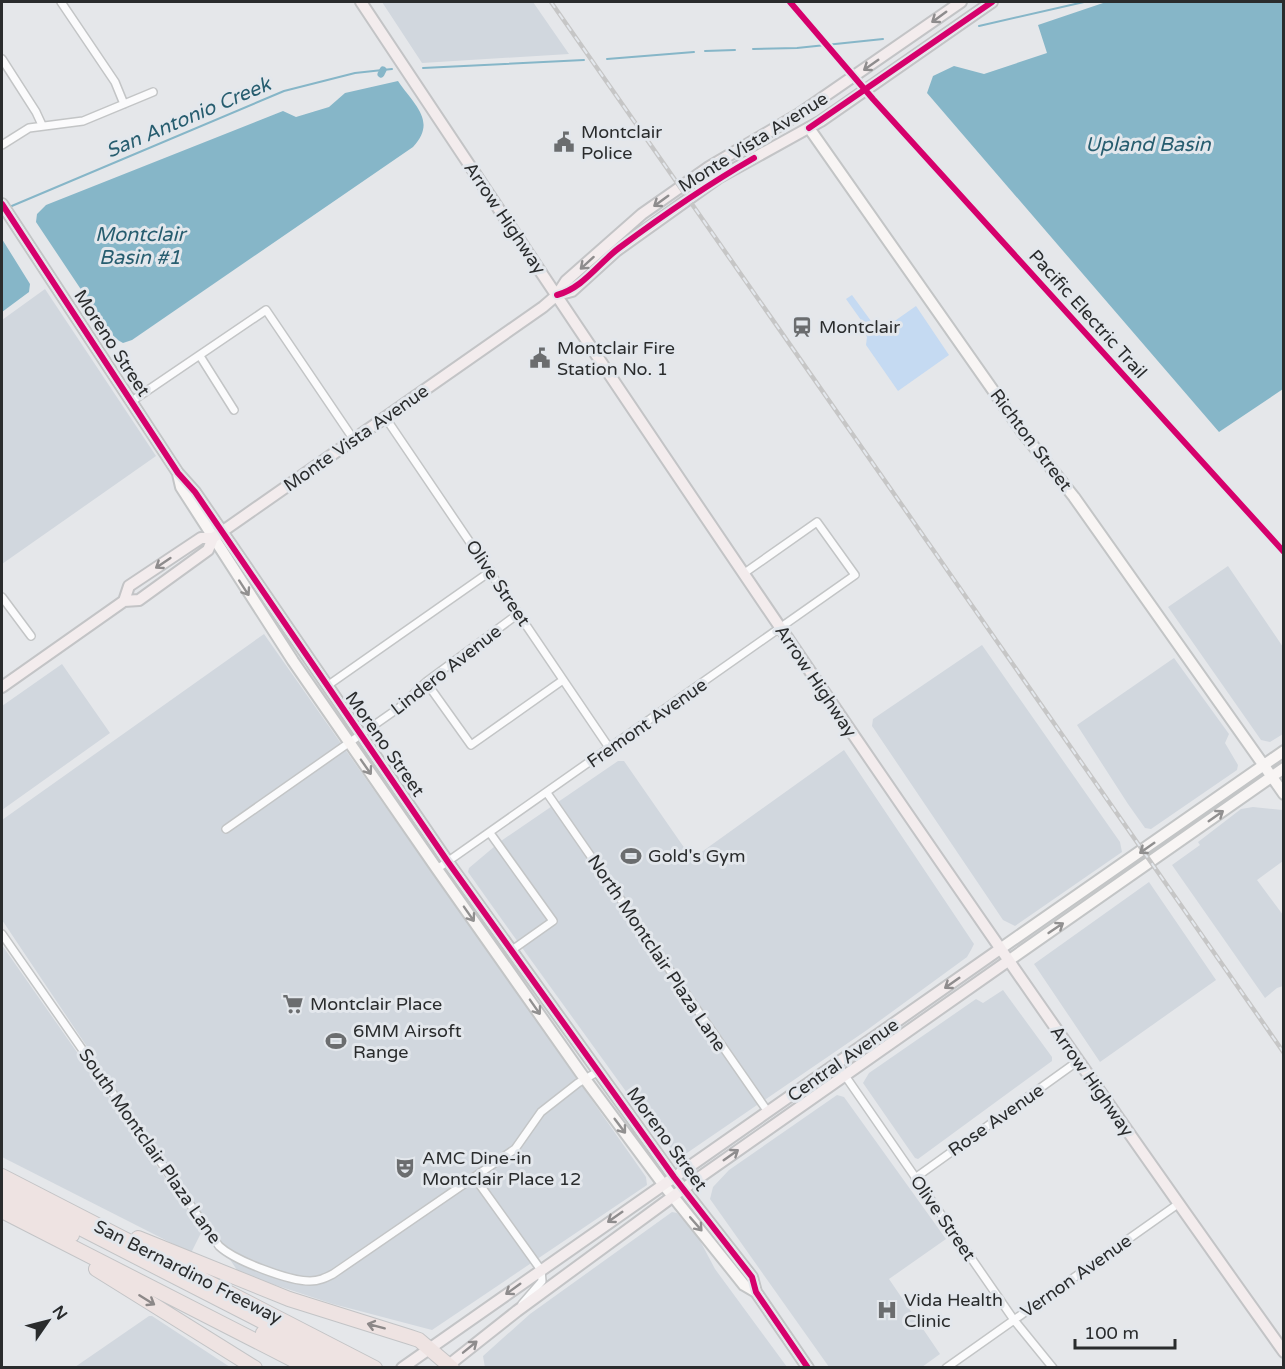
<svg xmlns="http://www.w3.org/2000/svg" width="1285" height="1369" font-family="'Varela Round',sans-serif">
	<rect width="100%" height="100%" fill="#e5e7ea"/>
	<path fill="#d1d7de" d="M382,2H533L569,54L422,63Z
		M45,289L156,456L2,564V320Z
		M1228,566L1283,647V734L1270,742L1261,740L1168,607Z
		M264,634L646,1177L647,1185L432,1330L333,1304L239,1273L2,920V820Z
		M982,645L1120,842L1122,852L1015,926L1003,920L872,726L873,719Z
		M1174,658L1229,734L1225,743L1238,765L1237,770L1151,829L1145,828L1128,804L1077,725Z
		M62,664L110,733L2,810V706Z
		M844,750L974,944L971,950L967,957L867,1030L684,1155H676L643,1115L510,931L468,872L469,868L501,841L618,761H624L690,856H696Z
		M1253,807L1283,810V861L1257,880L1283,915V986L1277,988L1265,998L1172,865L1200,845L1198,842L1241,809Z
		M1149,882L1216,980L1100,1062L1034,964Z
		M2,945L202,1231L191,1253L2,1157Z
		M1003,990L1052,1057V1061L918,1159L915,1158L863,1083L869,1073L976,999L983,1003Z
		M837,1095L844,1097L946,1239L889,1279L940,1354L922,1367H829L710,1199L713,1187L729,1170Z
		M672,1212L677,1213L697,1235L715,1269L787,1367L485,1368L483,1356L530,1314Z
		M149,1316H152L230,1367H75Z"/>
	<path fill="#c5daf2" d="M852,295L879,332L916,306L949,355L898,391L866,345L867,337L860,324L861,320L846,299Z"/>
	<path fill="#86b6c8" d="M1106,2H1283V389L1219,432L927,93L933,76L954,66L984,74L1047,53L1038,25Z
		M398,81C415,106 437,121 413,147L132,340L123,343L116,339L104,324L36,222L37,214L46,205L283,111L296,117L329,107L345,93Z
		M2,239L30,284L29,292L2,312Z"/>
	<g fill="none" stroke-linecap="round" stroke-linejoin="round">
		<path stroke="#86b6c8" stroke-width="2" d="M979,26L1084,2
			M753,49L797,48L883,39
			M705,51L735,50
			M607,59L694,52
			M423,68L584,60
			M7,208L284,91L355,73L392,69"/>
		<path stroke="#86b6c8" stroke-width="7" d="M381,74L383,70"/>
		<g stroke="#c3c5c6" stroke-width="10">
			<path id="street" d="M61,2L115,82L124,104
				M2,59L36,112L42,125
				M2,145L29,128L83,121L153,92
				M200,356L234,410
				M132,401L266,310L354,440
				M385,417L610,749
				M2,597L31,636
				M426,682L471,745L563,680
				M327,686L491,571
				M547,793L768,1112
				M226,829L400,707L426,682L518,614
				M490,833L553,921L512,950
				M437,869L855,575L817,522L743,574
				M2,934L219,1246C235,1261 289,1281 310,1281C319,1281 325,1278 333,1274L515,1149L541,1112L578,1083L599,1071
				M837,1064L1014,1320L1053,1368
				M475,1178L541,1270L542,1281L522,1304
				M915,1178L1078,1061
				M946,1368L1178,1204"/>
		</g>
		<g stroke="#c3c5c6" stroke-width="14">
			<path id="secondary" d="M809,128L1023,433L1074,497L1284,794
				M2,204L178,473L195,492L448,862L674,1177L752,1277L756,1292L808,1368
				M178,474L181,487L293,661L437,869L585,1079L663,1184L744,1285L756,1292
				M1000,949L1284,751
				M1008,961L1284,768"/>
		</g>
		<g stroke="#c3c4c6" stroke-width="14">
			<path id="primary" d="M361,2C662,456 967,908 1284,1352
				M557,295L572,291L616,251L718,178L821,121L992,2
				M124,601L129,586L201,538H213
				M2,687L124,601L139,600L208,550L213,538L543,307L557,295L566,281L642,214L709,167L799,114L961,2
				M402,1368L1000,949
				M445,1368L517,1311L683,1189L1008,961"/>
		</g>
		<g stroke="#c3c4c6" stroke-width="16">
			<path id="highway" d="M2,1176L375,1368
				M2,1188L353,1368
				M2,1199L72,1235
				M2,1211L309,1368
				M138,1238L289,1299L410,1337L419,1340L452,1368
				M96,1269L255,1368
				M263,1333L331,1368"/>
		</g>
		<use href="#street" stroke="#fbfbfc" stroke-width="7"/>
		<use href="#secondary" stroke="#f8f5f4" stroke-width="10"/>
		<use href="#primary" stroke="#f3eced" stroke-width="10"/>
		<use href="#highway" stroke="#eee3e2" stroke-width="14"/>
		<g stroke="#c6c6c6" stroke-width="4.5">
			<path id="rail" d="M551,2L1284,1053"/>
		</g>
		<use href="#rail" stroke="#e3e7ec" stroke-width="2" stroke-dasharray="7" stroke-linecap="butt"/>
		<g stroke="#e3e7ec" stroke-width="10">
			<path id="cycleway" d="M790,2L873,99L1284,552
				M809,128L992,2
				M2,204L178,473L195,492L448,862L674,1177L752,1277L756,1292L808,1368
				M557,295C583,288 598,264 619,248C662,216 707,185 754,158"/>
		</g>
		<use href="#cycleway" stroke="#d6006c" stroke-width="6"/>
	</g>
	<defs><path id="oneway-shaft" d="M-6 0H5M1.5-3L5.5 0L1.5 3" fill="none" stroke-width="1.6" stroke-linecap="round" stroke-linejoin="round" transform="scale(1.5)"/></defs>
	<g stroke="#8e8c8d">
		<use href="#oneway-shaft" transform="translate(939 17) rotate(144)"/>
		<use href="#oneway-shaft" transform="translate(871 65) rotate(145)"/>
		<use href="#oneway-shaft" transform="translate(661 201) rotate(144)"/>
		<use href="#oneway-shaft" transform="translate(587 263) rotate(138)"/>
		<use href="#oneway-shaft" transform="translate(163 563) rotate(146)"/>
		<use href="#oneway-shaft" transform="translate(952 983) rotate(145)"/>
		<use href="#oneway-shaft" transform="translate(731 1155) rotate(-35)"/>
		<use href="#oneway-shaft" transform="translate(615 1217) rotate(145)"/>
		<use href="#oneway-shaft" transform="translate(513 1289) rotate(144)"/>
		<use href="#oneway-shaft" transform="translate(470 1347) rotate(-39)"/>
	</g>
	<g stroke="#919090">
		<use href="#oneway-shaft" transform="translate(244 588) rotate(57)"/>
		<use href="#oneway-shaft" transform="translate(366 767) rotate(55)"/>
		<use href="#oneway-shaft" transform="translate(1216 816) rotate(-35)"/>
		<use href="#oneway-shaft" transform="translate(1147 848) rotate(145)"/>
		<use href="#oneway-shaft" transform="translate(469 914) rotate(55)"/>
		<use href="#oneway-shaft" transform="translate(1056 928) rotate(-34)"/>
		<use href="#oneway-shaft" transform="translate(535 1007) rotate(55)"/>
		<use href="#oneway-shaft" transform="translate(620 1126) rotate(53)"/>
		<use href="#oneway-shaft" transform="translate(696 1224) rotate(49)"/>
	</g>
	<g stroke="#8c8888">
		<use href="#oneway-shaft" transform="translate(147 1300) rotate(32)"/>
		<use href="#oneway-shaft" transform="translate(376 1326) rotate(-165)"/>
	</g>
	<defs>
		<g id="civic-bare" transform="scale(1.62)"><path d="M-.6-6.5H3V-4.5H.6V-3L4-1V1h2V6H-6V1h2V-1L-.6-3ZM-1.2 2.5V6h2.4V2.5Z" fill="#6b6d6f" stroke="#e3e7ec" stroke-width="2.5" paint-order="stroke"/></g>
		<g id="station-bare" transform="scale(1.62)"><path d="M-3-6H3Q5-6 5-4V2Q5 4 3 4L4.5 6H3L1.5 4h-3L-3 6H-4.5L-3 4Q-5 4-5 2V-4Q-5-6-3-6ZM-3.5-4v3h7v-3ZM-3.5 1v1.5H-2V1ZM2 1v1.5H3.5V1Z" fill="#6b6d6f" stroke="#e3e7ec" stroke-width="2.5" paint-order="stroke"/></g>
		<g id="stadium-bare" transform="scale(1.62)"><path d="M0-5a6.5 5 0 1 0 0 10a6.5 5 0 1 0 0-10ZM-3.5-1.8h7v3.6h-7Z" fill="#6b6d6f" stroke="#e3e7ec" stroke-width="2.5" paint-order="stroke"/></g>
		<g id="supermarket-bare" transform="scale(1.62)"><path d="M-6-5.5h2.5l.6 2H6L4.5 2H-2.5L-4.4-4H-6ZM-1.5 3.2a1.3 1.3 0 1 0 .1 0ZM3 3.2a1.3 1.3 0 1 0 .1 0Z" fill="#6b6d6f" stroke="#e3e7ec" stroke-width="2.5" paint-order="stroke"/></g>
		<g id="theatre-bare" transform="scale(1.62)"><path d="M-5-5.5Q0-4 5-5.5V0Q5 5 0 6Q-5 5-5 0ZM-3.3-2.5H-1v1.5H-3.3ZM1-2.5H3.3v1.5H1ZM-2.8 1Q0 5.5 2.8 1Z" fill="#6b6d6f" stroke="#e3e7ec" stroke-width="2.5" paint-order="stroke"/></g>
		<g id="hospital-bare" transform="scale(1.62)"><path d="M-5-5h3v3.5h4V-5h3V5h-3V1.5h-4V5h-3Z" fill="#6b6d6f" stroke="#e3e7ec" stroke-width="2.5" paint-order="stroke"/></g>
	</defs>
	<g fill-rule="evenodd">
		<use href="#civic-bare" x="564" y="142"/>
		<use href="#station-bare" x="802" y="327"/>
		<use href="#civic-bare" x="540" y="358"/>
		<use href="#stadium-bare" x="631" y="856"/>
		<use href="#supermarket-bare" x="293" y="1004"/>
		<use href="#stadium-bare" x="336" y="1041"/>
		<use href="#theatre-bare" x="405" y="1168"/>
		<use href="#hospital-bare" x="887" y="1310"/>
	</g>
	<g text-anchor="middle" stroke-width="6" stroke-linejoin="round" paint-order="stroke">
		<g font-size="18" fill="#2a2c2d" stroke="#e3e7ec" text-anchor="start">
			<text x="581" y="138">Montclair<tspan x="581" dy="21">Police</tspan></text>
			<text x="819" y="333">Montclair</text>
			<text x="557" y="354">Montclair Fire<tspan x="557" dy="21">Station No. 1</tspan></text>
			<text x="648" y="862">Gold's Gym</text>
			<text x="310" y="1010">Montclair Place</text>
			<text x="353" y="1037">6MM Airsoft<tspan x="353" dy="21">Range</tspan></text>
			<text x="422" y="1164">AMC Dine-in<tspan x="422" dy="21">Montclair Place 12</tspan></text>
			<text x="904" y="1306">Vida Health<tspan x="904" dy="21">Clinic</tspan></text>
		</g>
		<g font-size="18" fill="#2a2c2d" stroke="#e3e7ec">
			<text transform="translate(753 142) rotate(-32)" y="6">Monte Vista Avenue</text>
			<text transform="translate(505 218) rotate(56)" y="6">Arrow Highway</text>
			<text transform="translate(1088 314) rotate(48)" y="6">Pacific Electric Trail</text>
			<text transform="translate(112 343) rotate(57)" y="6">Moreno Street</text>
			<text transform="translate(356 438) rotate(-35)" y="6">Monte Vista Avenue</text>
			<text transform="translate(1031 440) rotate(53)" y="6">Richton Street</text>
			<text transform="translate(498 583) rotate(56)" y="6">Olive Street</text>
			<text transform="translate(446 670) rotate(-38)" y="6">Lindero Avenue</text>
			<text transform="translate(816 681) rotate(56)" y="6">Arrow Highway</text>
			<text transform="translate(647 723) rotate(-35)" y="6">Fremont Avenue</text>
			<text transform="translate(385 744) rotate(55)" y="6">Moreno Street</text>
			<text transform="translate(657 953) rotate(56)" y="6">North Montclair Plaza Lane</text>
			<text transform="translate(843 1060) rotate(-35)" y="6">Central Avenue</text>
			<text transform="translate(1092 1081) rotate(55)" y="6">Arrow Highway</text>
			<text transform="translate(996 1120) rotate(-35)" y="6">Rose Avenue</text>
			<text transform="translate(667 1139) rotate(54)" y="6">Moreno Street</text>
			<text transform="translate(150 1146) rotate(55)" y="6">South Montclair Plaza Lane</text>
			<text transform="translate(943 1218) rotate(55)" y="6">Olive Street</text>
			<text transform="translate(188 1272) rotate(27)" y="6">San Bernardino Freeway</text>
			<text transform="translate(1076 1276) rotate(-35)" y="6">Vernon Avenue</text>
		</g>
		<g font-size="20" font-style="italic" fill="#275d6f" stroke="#e3e7ec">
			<text transform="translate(188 117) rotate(-23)" y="7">San Antonio Creek</text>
			<text x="1148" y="151">Upland Basin</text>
			<text x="140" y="241">Montclair<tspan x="140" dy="23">Basin #1</tspan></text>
		</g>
	</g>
	<rect width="1285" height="1369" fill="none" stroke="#2a2c2d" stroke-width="6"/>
	<g transform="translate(48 1321) rotate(55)" stroke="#e3e7ec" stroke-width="4.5" paint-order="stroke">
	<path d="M0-4.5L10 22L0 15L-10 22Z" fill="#2a2c2d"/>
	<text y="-9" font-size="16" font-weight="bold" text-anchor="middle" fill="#2a2c2d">N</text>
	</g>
	<path d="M1075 1339v9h100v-9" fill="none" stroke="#2a2c2d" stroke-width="3"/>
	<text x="1084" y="1339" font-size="18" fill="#2a2c2d" stroke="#e3e7ec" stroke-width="4.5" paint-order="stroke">100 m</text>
</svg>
